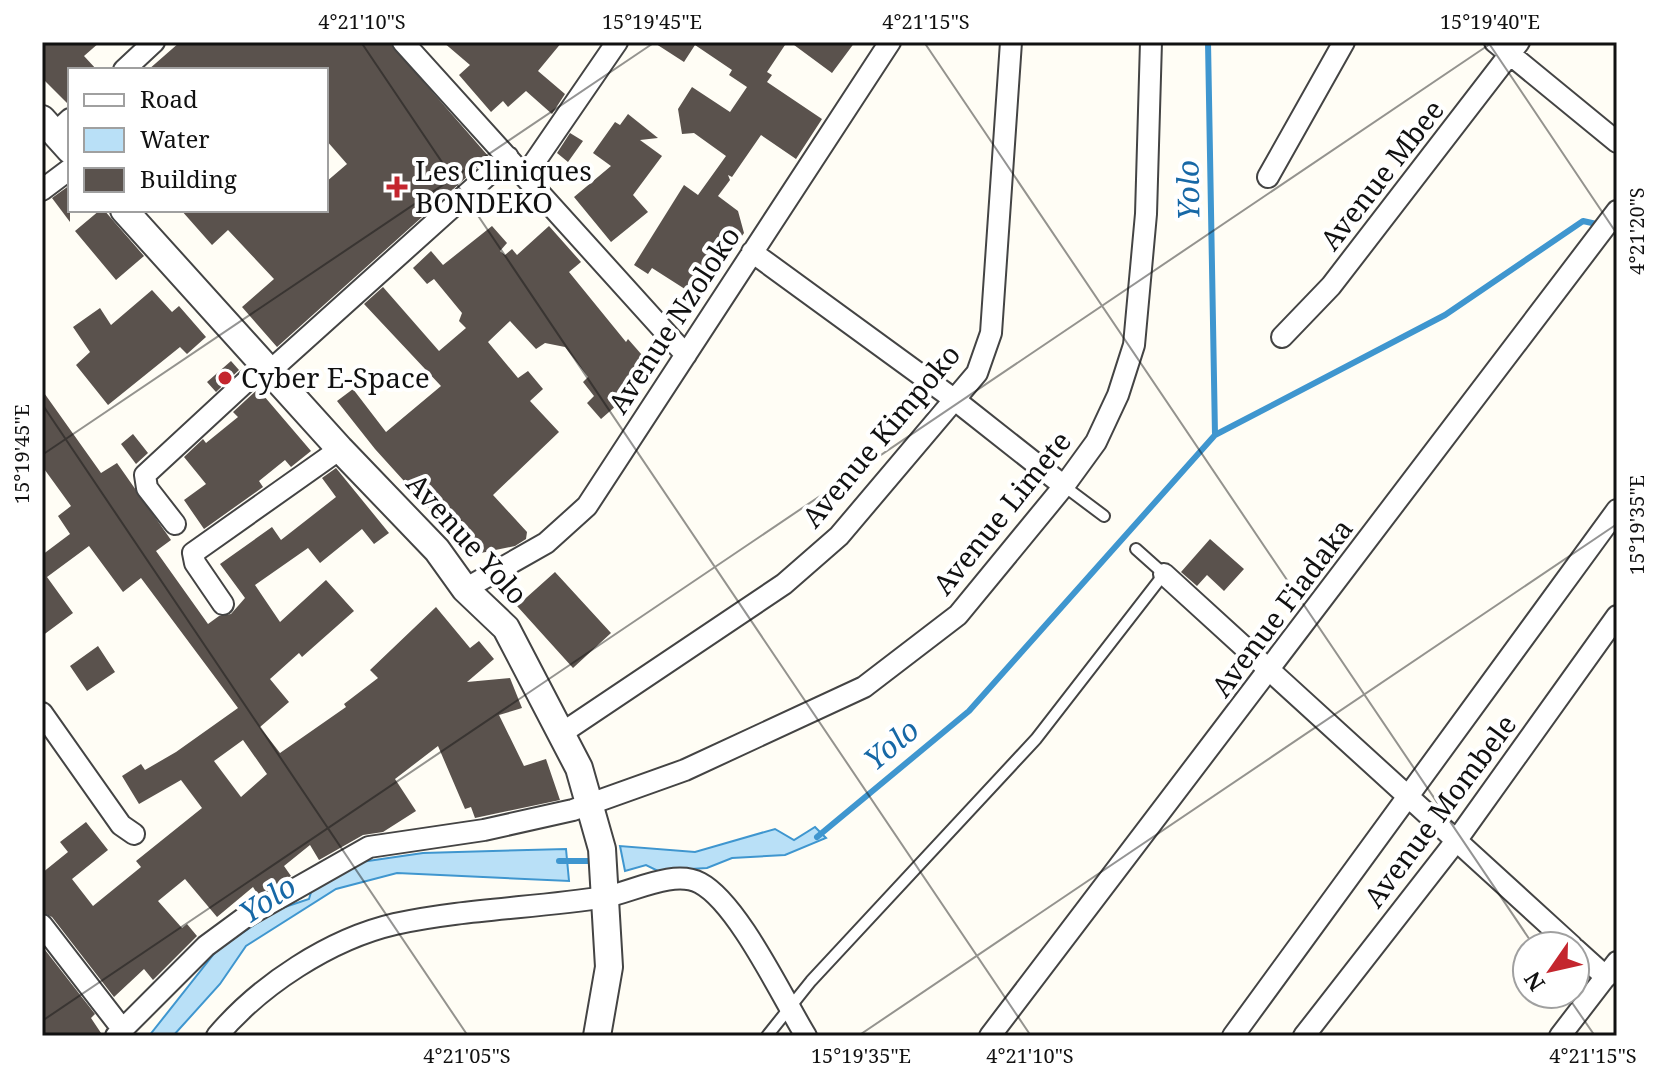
<svg xmlns="http://www.w3.org/2000/svg" width="1659" height="1078" font-family="'Noto Serif',serif">
	<rect width="100%" height="100%" fill="#fffdf5"/>
	<path fill="#b9e0f7" stroke="#3f96cf" stroke-width="2" d="M815,827L826,838L785,855L732,858L707,868L658,871L646,865L625,871L620,846L695,852L775,829L794,840Z
		M566,849L569,881L397,873L336,889L246,946L220,984L173,1036H149L217,950L276,910L309,899L314,882L354,863L423,853Z"/>
	<g fill="none" stroke-linecap="round" stroke-linejoin="round">
		<path stroke="#3f96cf" stroke-width="6" d="M1215,435L1445,315L1583,221L1601,225
			M817,837L969,711L1215,435L1208,42
			M559,861H596"/>
	</g>
	<path fill="#5a524d" fill-rule="evenodd" d="M42,42H100L84,56L97,70H70V106L42,78Z
		M180,42H389L489,157L277,347L242,307L274,279L228,230L212,245L181,210H326V182L347,164L326,140V70H148Z
		M443,42H562L538,71L565,94L552,114L526,91L508,107L503,101L491,112L459,75L470,65Z
		M653,42H787L767,72L772,75L767,82L822,119L796,159L761,135L732,177L728,175L730,180L718,196L738,211L744,233L727,257L714,247L688,291L652,268L648,274L634,265L684,185L698,195L726,156L694,133L682,134L678,109L692,87L730,112L747,87L729,75L732,70L695,45L684,62Z
		M790,42H855L832,73Z
		M628,114L658,138L640,140L662,156L633,195L648,212L611,242L574,197L611,166L593,153L615,122L620,125Z
		M570,133L583,141L568,162L557,153Z
		M70,185V222L52,198Z
		M100,210H104L144,256L116,280L75,231Z
		M492,226L507,243L500,251L505,255L512,249L517,255L549,226L581,262L569,272L626,342L628,339L656,371L601,419L587,403L594,396L583,382L588,377L565,347L545,343L536,349L510,321L488,342L518,378L528,371L543,389L530,401L559,432L493,495L527,532L526,539L515,546L471,555L375,449L337,401L353,389L386,432L441,386L364,304L383,287L439,351L466,328L459,321L462,313L434,279L427,284L413,268L431,251L443,265Z
		M152,290L172,312L179,306L206,337L187,354L180,347L108,405L76,365L90,352L73,327L100,308L111,325Z
		M231,361L239,370L216,392L207,382Z
		M258,389L311,451L291,467L285,460L259,481L263,487L204,529L184,500L206,484L184,457L203,439L206,443L238,417L233,412Z
		M42,390L101,473L117,463L171,540L156,551L208,624L219,616L231,614L245,598L220,564L272,527L281,540L336,497L322,478L336,468L389,533L374,544L362,529L320,563L308,548L255,585L280,622L326,580L354,611L302,657L299,653L270,679L289,702L260,727L280,753L346,707L344,704L378,678L370,670L436,607L470,648L479,641L494,659L467,682L510,678L522,708L499,715L524,766L546,759L560,800L475,818L471,807L465,809L438,746L395,779L416,811L383,832L363,835L319,860L310,845L284,866L291,876L258,895L253,887L217,917L185,879L158,901L182,928L187,924L197,936L153,980L144,969L114,997L52,917L42,912V873L68,852L60,842L86,822L108,850L72,879L93,906L141,867L136,861L202,808L181,780L139,804L122,776L141,764L145,770L176,752L238,708L141,578L123,592L89,546L47,577L73,613L42,636V555L70,534L58,516L71,506L42,466ZM243,740L267,774L241,797L214,761Z
		M133,434L148,453L136,464L121,444Z
		M1210,539L1244,569L1224,591L1207,575L1197,586L1181,572Z
		M555,572L611,633L573,668L517,606Z
		M98,646L115,672L87,691L70,666Z
		M42,946L95,1014L91,1018L103,1036H42Z"/>
	<g fill="none" stroke-linecap="round" stroke-linejoin="round">
		<g stroke="#444" stroke-width="14">
			<path id="service" d="M1064,486L1104,516
				M767,1036L811,981L1036,739L1164,574L1136,549"/>
		</g>
		<g stroke="#444" stroke-width="24">
			<path id="minor" d="M403,42L686,355
				M1495,42L1617,142
				M124,70L154,42
				M55,133L70,119
				M525,176L617,42
				M1268,177L1344,42
				M42,190L70,169
				M752,252L955,400L1064,486
				M1282,337L1331,286L1519,42
				M270,371L508,157
				M175,524L147,488L145,475L264,365
				M1164,574L1572,946
				M465,589L546,543L587,506L890,42
				M223,604L195,563L193,553L340,449
				M42,713L121,825L134,834
				M562,733L784,584L839,536L977,373L991,333L1011,42
				M42,925L123,1030
				M1575,949L1606,977
				M116,1036L206,946L244,918L369,847L484,830L573,810L685,770L864,687L958,615L1064,486L1096,442L1118,395L1134,345L1146,214L1151,42
				M217,1036C260,985 330,939 395,924C464,909 536,908 605,897C632,892 674,869 700,883C738,903 782,997 806,1036
				M990,1036L1617,211
				M1233,1036L1617,510
				M1304,1036L1456,841L1617,616
				M1560,1036L1617,962"/>
		</g>
		<g stroke="#444" stroke-width="30">
			<path id="tertiary" d="M42,119L70,150
				M124,210L340,449L437,550L465,589L506,628L579,768L602,849L609,967L597,1036"/>
		</g>
		<use href="#service" stroke="#fff" stroke-width="10"/>
		<use href="#minor" stroke="#fff" stroke-width="20"/>
		<use href="#tertiary" stroke="#fff" stroke-width="26"/>
	</g>
	<path fill="none" stroke="#111" stroke-width="2" stroke-opacity="0.45" d="M361,42L1031,1036M924,42L1534,946M1488,42L1617,234M42,404L468,1036M42,455L655,42M1566,994L1595,1036M42,1021L1493,42M858,1036L1617,524"/>
	<g fill="#c4262e" stroke="#fff" stroke-width="3">
		<path d="M393 175h8v8h8v8h-8v8h-8v-8h-8v-8h8z"/>
		<circle cx="225" cy="378" r="8"/>
	</g>
	<g text-anchor="middle" stroke-width="8" stroke-linejoin="round" paint-order="stroke">
		<g font-size="28" fill="#111" stroke="#fff" text-anchor="start">
			<text x="415" y="181">Les Cliniques<tspan x="415" dy="32">BONDEKO</tspan></text>
			<text x="241" y="388">Cyber E-Space</text>
		</g>
		<g font-size="28" fill="#111" stroke="#fff">
			<text transform="translate(1382 175) rotate(-52)" y="10">Avenue Mbee</text>
			<text transform="translate(674 320) rotate(-57)" y="10">Avenue Nzoloko</text>
			<text transform="translate(881 436) rotate(-50)" y="10">Avenue Kimpoko</text>
			<text transform="translate(1002 513) rotate(-51)" y="10">Avenue Limete</text>
			<text transform="translate(467 539) rotate(48)" y="10">Avenue Yolo</text>
			<text transform="translate(1282 608) rotate(-53)" y="10">Avenue Fiadaka</text>
			<text transform="translate(1440 811) rotate(-53)" y="10">Avenue Mombele</text>
		</g>
		<g font-size="30" font-style="italic" fill="#1768a6" stroke="#fff">
			<text transform="translate(1189 190) rotate(-91)" y="10">Yolo</text>
			<text transform="translate(892 745) rotate(-40)" y="10">Yolo</text>
			<text transform="translate(268 900) rotate(-33)" y="10">Yolo</text>
		</g>
	</g>
	<rect width="1659" height="1078" fill="none" stroke="#ffffff" stroke-width="88"/>
	<rect x="68" y="68" width="260" height="144" fill="#ffffff" stroke="#a0a0a0" stroke-width="2"/>
	<rect x="84" y="94" width="40" height="12" fill="#ffffff" stroke="#a0a0a0" stroke-width="2"/>
	<text x="140" y="108" font-size="24" fill="#111111">Road</text>
	<rect x="84" y="128" width="40" height="24" fill="#b9e0f7" stroke="#a0a0a0" stroke-width="2"/>
	<text x="140" y="148" font-size="24" fill="#111111">Water</text>
	<rect x="84" y="168" width="40" height="24" fill="#5a524d" stroke="#a0a0a0" stroke-width="2"/>
	<text x="140" y="188" font-size="24" fill="#111111">Building</text>
	<g transform="translate(1551 970) rotate(236)"><circle r="38" fill="#ffffff" stroke="#a0a0a0" stroke-width="2"/>
	<path d="M0-6L14 30L0 20L-14 30Z" fill="#c4262e"/>
	<text y="-12" font-size="22" font-weight="bold" text-anchor="middle" fill="#111111">N</text>
	</g>
	<rect x="44" y="44" width="1571" height="990" fill="none" stroke="#111" stroke-width="3"/>
	<g font-size="20" text-anchor="middle" fill="#111">
		<text x="362" y="29">4°21'10"S</text>
		<text x="652" y="29">15°19'45"E</text>
		<text x="926" y="29">4°21'15"S</text>
		<text x="1490" y="29">15°19'40"E</text>
		<text transform="translate(1637 231) rotate(-90)" y="7">4°21'20"S</text>
		<text transform="translate(22 454) rotate(-90)" y="7">15°19'45"E</text>
		<text transform="translate(1637 525) rotate(-90)" y="7">15°19'35"E</text>
		<text x="467" y="1063">4°21'05"S</text>
		<text x="861" y="1063">15°19'35"E</text>
		<text x="1030" y="1063">4°21'10"S</text>
		<text x="1593" y="1063">4°21'15"S</text>
	</g>
</svg>
